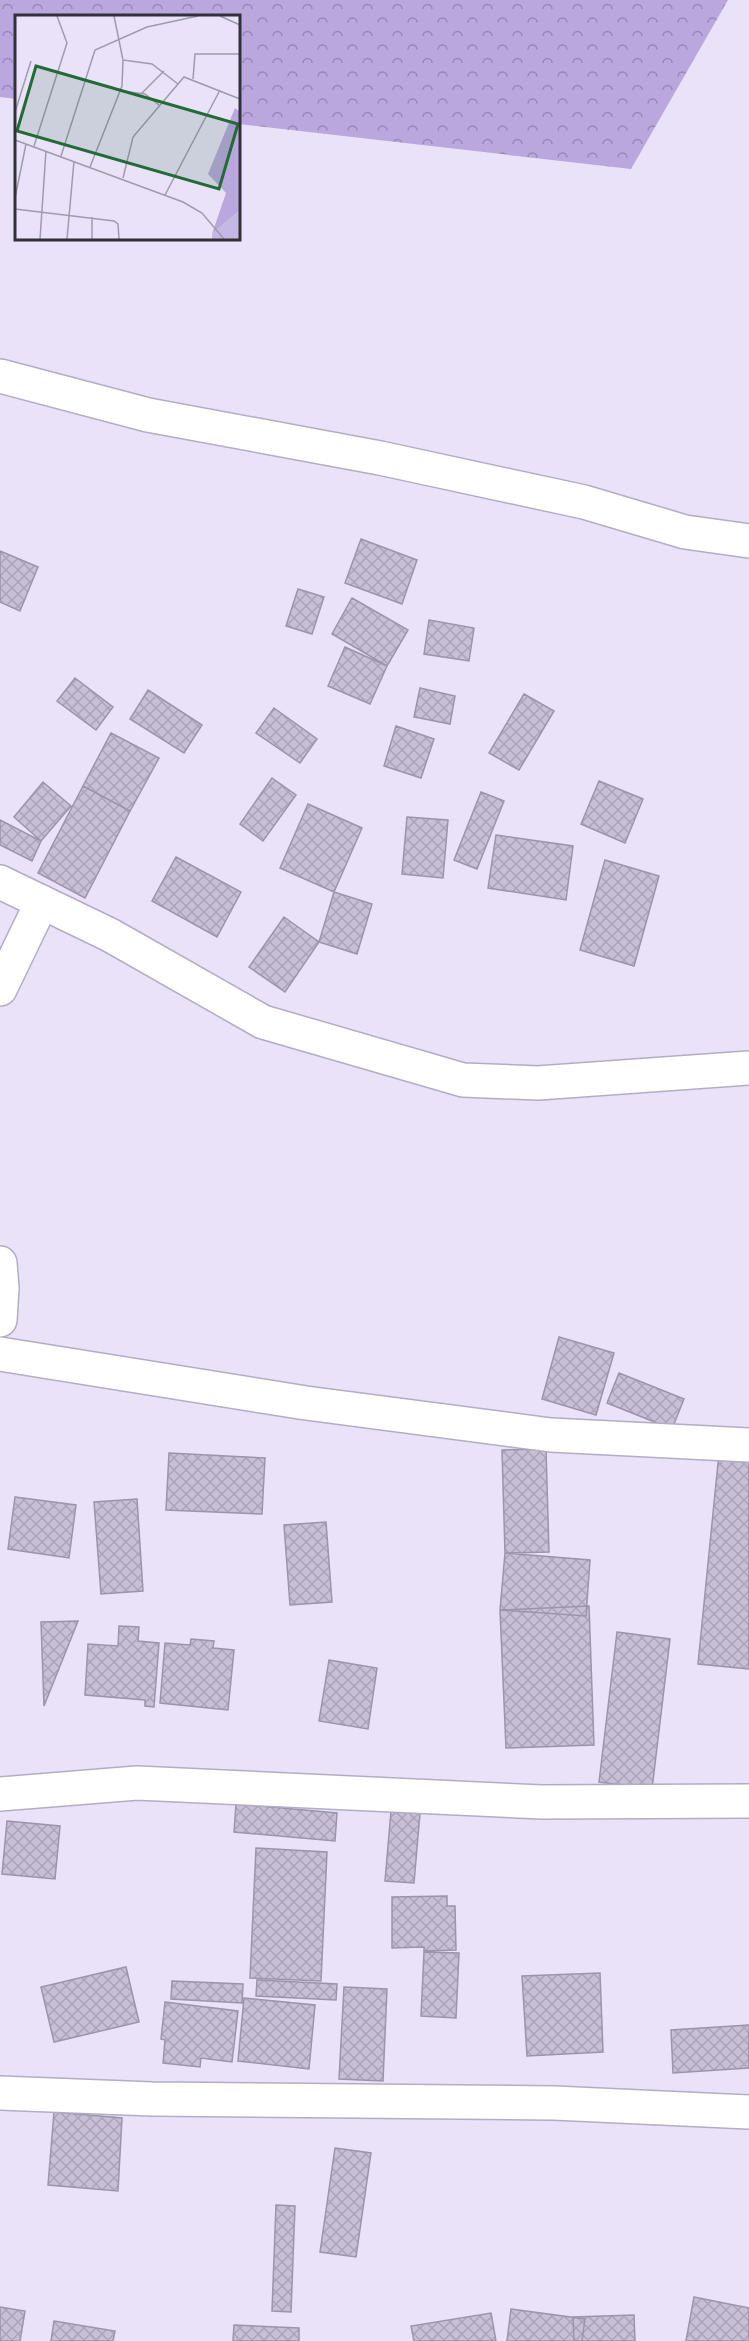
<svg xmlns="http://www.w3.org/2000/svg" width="749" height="2341" font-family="'IBM Plex Serif',serif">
	<defs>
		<pattern id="forest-crowns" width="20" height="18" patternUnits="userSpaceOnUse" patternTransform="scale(1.5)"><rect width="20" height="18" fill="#b9a7de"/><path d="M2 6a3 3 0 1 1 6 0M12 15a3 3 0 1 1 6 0" fill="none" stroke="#9788b5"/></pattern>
		<pattern id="building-cross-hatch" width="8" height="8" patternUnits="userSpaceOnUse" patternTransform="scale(1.5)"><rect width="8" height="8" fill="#c6bfd6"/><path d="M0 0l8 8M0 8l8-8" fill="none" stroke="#aba4b8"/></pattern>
	</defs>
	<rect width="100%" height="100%" fill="#e9e2f9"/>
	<path fill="url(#forest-crowns)" d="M0,0H728L631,169L239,124L238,16H16V99L0,97Z"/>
	<path fill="url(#building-cross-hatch)" stroke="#9b94aa" stroke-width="1.5" d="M361,539L417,560L402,604L345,583Z
		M0,551L38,567L20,611L0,602Z
		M298,589L324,597L312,634L286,626Z
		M352,598L408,630L387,666L332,634Z
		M429,620L474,628L469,661L424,654Z
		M345,647L387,666L370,704L328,686Z
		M75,678L113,707L96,730L57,701Z
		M420,688L455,696L450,724L414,717Z
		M148,690L202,725L184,753L130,719Z
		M524,694L554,711L519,770L489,753Z
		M274,708L317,739L300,763L256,733Z
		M396,726L434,739L421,778L384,766Z
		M111,733L159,758L130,811L83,786Z
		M272,778L296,795L263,841L240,824Z
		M599,781L643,799L625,843L581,824Z
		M43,782L71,806L41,841L14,817Z
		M83,786L130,811L85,898L38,873Z
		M481,792L504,801L477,869L454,860Z
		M308,804L362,828L334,892L280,868Z
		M407,817L448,820L443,878L402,874Z
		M0,820L41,841L32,861L0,845Z
		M496,835L573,846L566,900L488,888Z
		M176,857L241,892L217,937L152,901Z
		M605,860L659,876L634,966L580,950Z
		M334,892L372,904L357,954L319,942Z
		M284,917L319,942L285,992L249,967Z
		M559,1337L614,1353L596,1415L542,1399Z
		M619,1373L684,1399L672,1429L607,1403Z
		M546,1449L549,1552L505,1553L502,1450Z
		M169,1453L265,1458L262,1514L166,1510Z
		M719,1453L749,1456V1669L698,1664Z
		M15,1497L76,1505L69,1558L8,1549Z
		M137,1499L143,1591L101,1594L94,1502Z
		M326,1522L332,1602L290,1605L284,1525Z
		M505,1553L590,1560L586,1616L500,1610Z
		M589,1606L594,1745L506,1748L500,1610Z
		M78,1621L44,1706L41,1622Z
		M119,1626L139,1627L138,1641L159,1643L154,1707L145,1706V1700L85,1695L88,1644L118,1646Z
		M617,1632L670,1639L652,1789L599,1782Z
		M191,1639L214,1641L213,1648L234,1650L228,1710L160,1703L165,1643L190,1645Z
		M329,1660L377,1668L368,1729L319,1721Z
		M236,1804L337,1813L335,1841L234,1832Z
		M391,1811L420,1813L414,1883L385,1881Z
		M7,1821L60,1826L55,1879L2,1874Z
		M256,1848L327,1852L321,1981L250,1978Z
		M447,1896V1906H455L456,1950L424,1951V1947L392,1948V1897Z
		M424,1952L459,1953L456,2018L421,2016Z
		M126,1967L139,2022L54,2042L41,1987Z
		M600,1973L603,2052L527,2056L522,1976Z
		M257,1980L337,1984L336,2000L256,1996Z
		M172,1981L243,1984L242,2003L171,1999Z
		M344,1987L387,1989L383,2081L339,2079Z
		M244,1998L315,2005L309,2069L238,2061Z
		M165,2002L238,2011L232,2062L201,2058L200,2067L163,2063L165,2040L161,2039Z
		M749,2025V2068L673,2073L671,2030Z
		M54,2112L122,2118L118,2191L48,2185Z
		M335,2148L371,2153L356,2257L320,2252Z
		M276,2205L295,2206L291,2312L272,2311Z
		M694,2297L749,2308V2341H686Z
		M0,2307L25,2311L20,2341H0Z
		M511,2309L585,2319L582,2341H507Z
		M491,2313L496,2341H414L411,2326Z
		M634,2315L635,2341H574L573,2317Z
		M54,2321L115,2331L113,2341H51Z
		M234,2325L299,2328V2341H233Z"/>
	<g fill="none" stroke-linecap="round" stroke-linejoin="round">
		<g stroke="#b3adc3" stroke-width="36">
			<path id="minor" d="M0,376L148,415L380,458L584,502L685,532L749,541
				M0,882L110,935L263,1022L463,1080L538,1083L749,1068
				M0,989L42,902
				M0,1263L2,1288L0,1320
				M0,1354L306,1403L551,1435L749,1445
				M0,1794L137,1783L542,1802L749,1801
				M0,2093L152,2099L554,2103L749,2112"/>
		</g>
		<use href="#minor" stroke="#fff" stroke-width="33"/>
	</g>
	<g transform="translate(15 15)">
		<rect width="225" height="225" fill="#e9e2f9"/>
		<path d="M220,93L225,97V195L197,219L211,178L193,159Z" fill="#b9a7de"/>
		<path d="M225,195V224H197V219Z" fill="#c6b8e5"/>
		<path fill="none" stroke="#a09bac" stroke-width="1.5" d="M205,1L225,10M108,45L137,49L163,69M178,64L180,39H225M106,76L130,79L144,90M127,78L149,56M0,97L16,46M0,125L168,187L187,198L209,224M19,131L52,28L42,1M46,141L80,35L132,12L183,1M75,152L107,71L108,45L99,1M108,163L118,122L169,62L225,84M150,180L205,75M0,183L11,129M0,194L99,206L103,209L104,224M25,224L31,136M52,224L59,146M77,224V202"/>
		<path fill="#226a36" fill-opacity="0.15" stroke="#226a36" stroke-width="3" d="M21,51L223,109L204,174L2,116Z"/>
		<rect width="225" height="225" fill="none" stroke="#333039" stroke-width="3"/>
	</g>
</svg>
